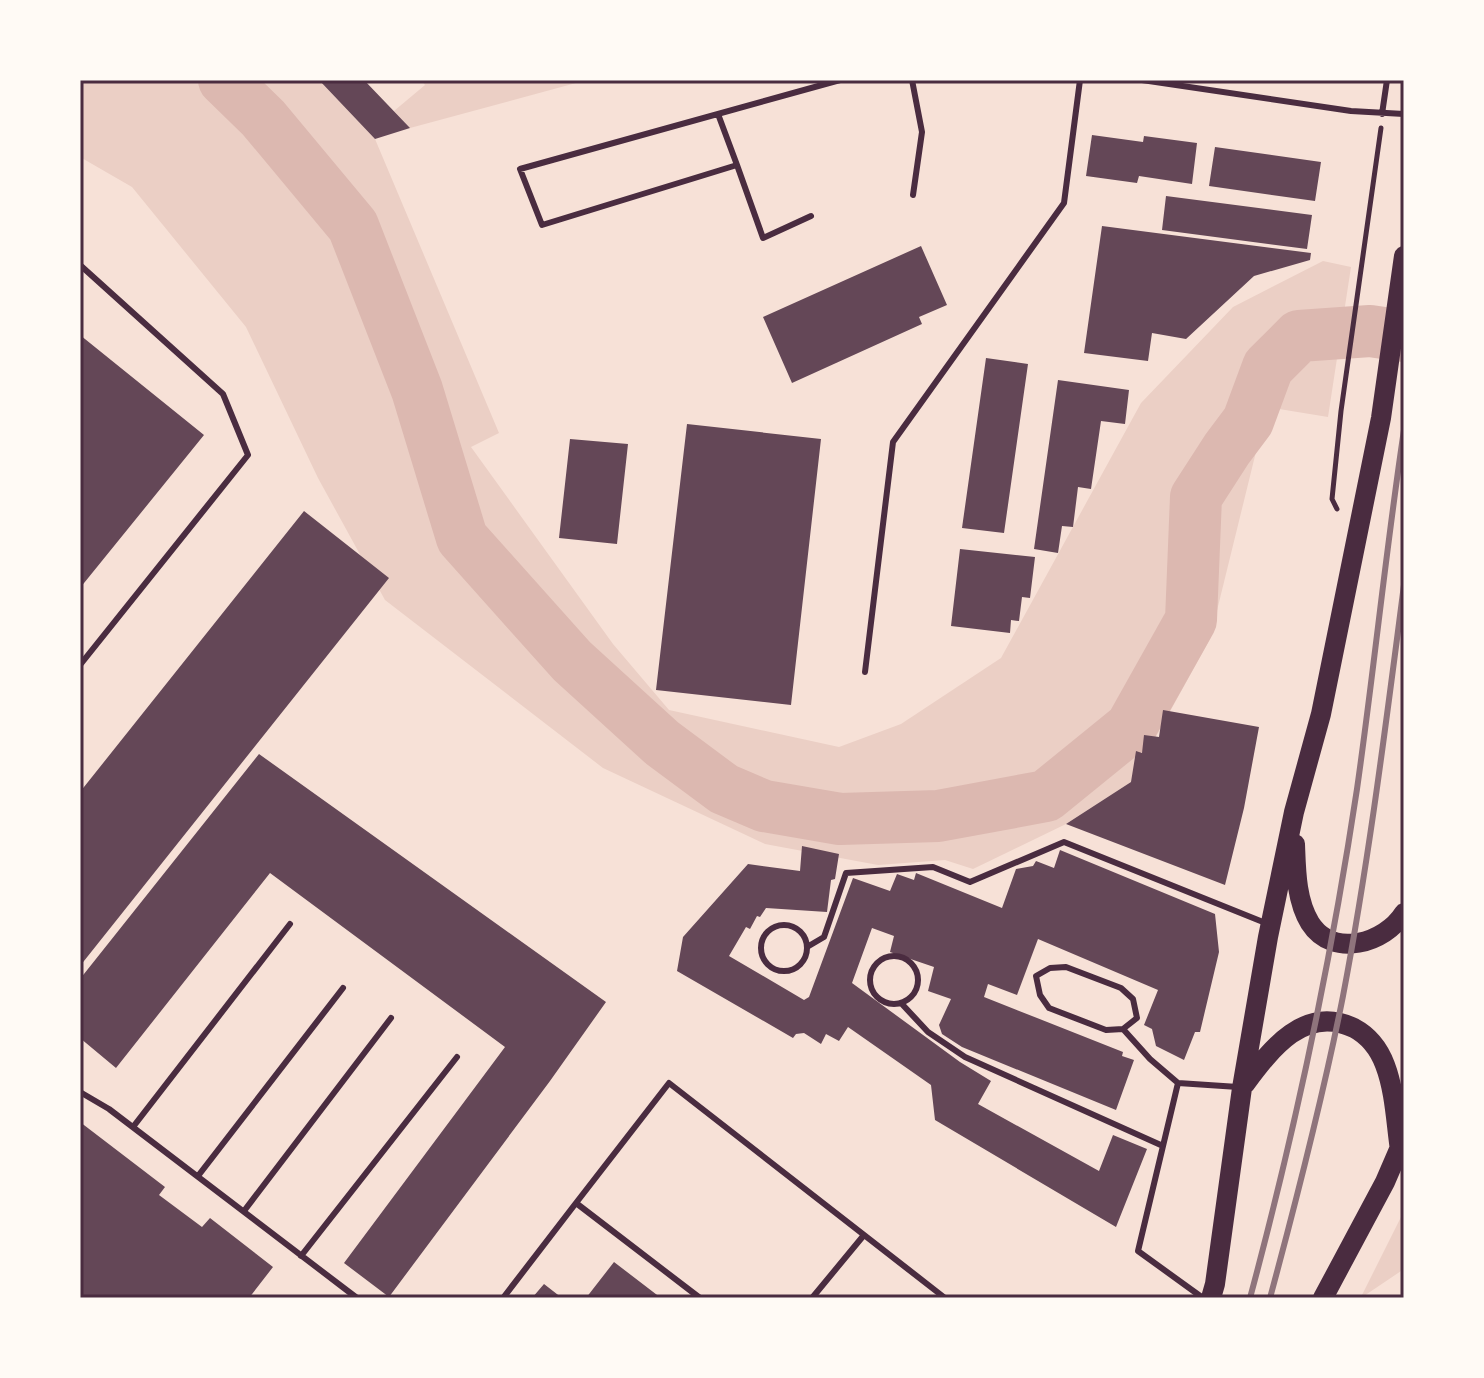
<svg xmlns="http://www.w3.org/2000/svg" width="1484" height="1378" font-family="Manrope,sans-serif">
	<rect width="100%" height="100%" fill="#f7e1d7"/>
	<path fill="#ebcfc5" d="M80,80H319L375,139L499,433L471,447L613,644L669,710L839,747L901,724L1001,658L1141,403L1233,307L1323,261L1351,267L1328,417L1267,407L1210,639L1131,782L1066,824L973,869L945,860L878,865L765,844L603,768L385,600L318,478L246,327L132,187L80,157Z
		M421,80H587L410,128L394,111L425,85Z
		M1404,1211V1269L1361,1298L1362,1295Z"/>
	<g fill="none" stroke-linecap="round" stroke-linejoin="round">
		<path stroke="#dcb8b0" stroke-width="52" d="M224,80L263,118L353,226L417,390L462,538L572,661L662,743L724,789L764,806L840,819L938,816L1046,796L1131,727L1191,620L1196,497L1227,449L1248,421L1268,367L1299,336L1370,331L1404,336"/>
	</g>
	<path fill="#644757" d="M319,80H364L410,128L375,139Z
		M1092,135L1143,142L1144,136L1197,143L1192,184L1139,176L1137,183L1086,176Z
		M1215,147L1321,162L1315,201L1209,186Z
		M1166,196L1312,215L1307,249L1162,230Z
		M1102,226L1311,253L1310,260L1254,276L1186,339L1152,333L1148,361L1084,353Z
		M921,246L947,305L919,317L922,324L792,383L763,317Z
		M80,335L204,435L80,588Z
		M986,358L1028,364L1004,533L962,528Z
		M1058,380L1129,390L1125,424L1101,421L1091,489L1078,487L1073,527L1062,526L1058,553L1034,549Z
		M687,424L821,439L791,705L656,690Z
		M570,439L628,444L617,544L559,538Z
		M304,511L389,578L80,966V792Z
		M960,549L1035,557L1030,598L1022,597L1019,621L1011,620L1010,633L951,626Z
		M1163,710L1259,727L1244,808L1225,885L1066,824L1131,782L1136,751L1142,753L1144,735L1159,737Z
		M259,754L606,1002L550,1081L389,1297L344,1263L505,1047L270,873L116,1068L80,1038V979Z
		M802,846L839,854L835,879L831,880L827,912L766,908L760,917L757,916L750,929L746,927L729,956L804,1000L809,997L853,878L890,891L897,874L914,880L916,873L1002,908L1016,869L1033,866L1036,861L1054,868L1060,850L1215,914L1219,952L1200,1032H1195L1184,1060L1156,1046L1152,1029L1144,1025L1158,990L1038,939L1017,995L988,984L984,997L1123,1052L1122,1056L1134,1060L1116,1110L962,1047L942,1034L939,1025L951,999L928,991L934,967L890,952L894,936L872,928L852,983L960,1062L991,1081L978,1104L1099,1171L1113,1135L1147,1149L1116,1227L935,1120L931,1085L848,1027L839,1041L826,1034L821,1044L804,1033L796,1034L793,1038L677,971L683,937L748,864L800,871Z
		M80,1122L165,1187L159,1195L202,1227L210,1218L273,1267L249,1298H80Z
		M614,1262L661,1298H586Z
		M544,1284L562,1298H532Z"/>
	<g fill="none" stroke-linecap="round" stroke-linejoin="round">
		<path stroke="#4a2c40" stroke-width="5" d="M1337,509L1332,499L1341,411L1381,128"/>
		<path stroke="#4a2c40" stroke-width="6" d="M912,80L922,132L913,195
			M1142,80L1351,111L1404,114
			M718,114L737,165L542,225L520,169L840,80
			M1382,114L1387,80
			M737,165L763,238L811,216
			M80,265L223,394L248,455L80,665
			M865,672L893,442L1064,203L1080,80
			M761 948a23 23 0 1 1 46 0a23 23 0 1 1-46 0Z
			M807,947L824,937L846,873L933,867L970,882L1064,842L1268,924
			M870 980a24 24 0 1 1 48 0a24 24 0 1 1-48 0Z
			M1066,967L1121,988L1133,999L1137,1018L1123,1029L1106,1030L1049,1008L1040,995L1036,976L1050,968Z
			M901,1003L928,1032L965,1057L1163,1146
			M1123,1029L1150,1059L1178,1083
			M80,1092L109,1109L357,1298
			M133,1127L290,924
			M198,1176L343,988
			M244,1211L391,1018
			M301,1256L457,1057
			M503,1298L576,1203
			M700,1298L576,1203L669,1083L945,1298
			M812,1298L864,1235
			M1203,1298L1138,1251L1178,1083L1238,1087"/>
		<path stroke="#4a2c40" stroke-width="20" d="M1295,844C1296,870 1296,900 1310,923C1333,959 1385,943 1404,913
			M1245,1084C1271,1049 1305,1004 1354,1028C1369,1036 1379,1049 1385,1065C1395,1091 1396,1123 1400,1150
			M1211,1298L1215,1284L1242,1088L1268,937L1294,812L1321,714L1381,418L1404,256
			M1323,1298L1385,1182L1404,1138"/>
		<path stroke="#8f747c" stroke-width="6" d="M1250,1298C1295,1131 1331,961 1357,789C1374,670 1386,549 1404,430
			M1270,1298C1297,1198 1323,1097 1343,996C1369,860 1386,723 1404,585"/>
	</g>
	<rect width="1484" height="1378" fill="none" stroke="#fffaf5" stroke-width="164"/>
	<rect x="82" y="82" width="1320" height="1214" fill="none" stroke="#4a2c40" stroke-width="3"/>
</svg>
